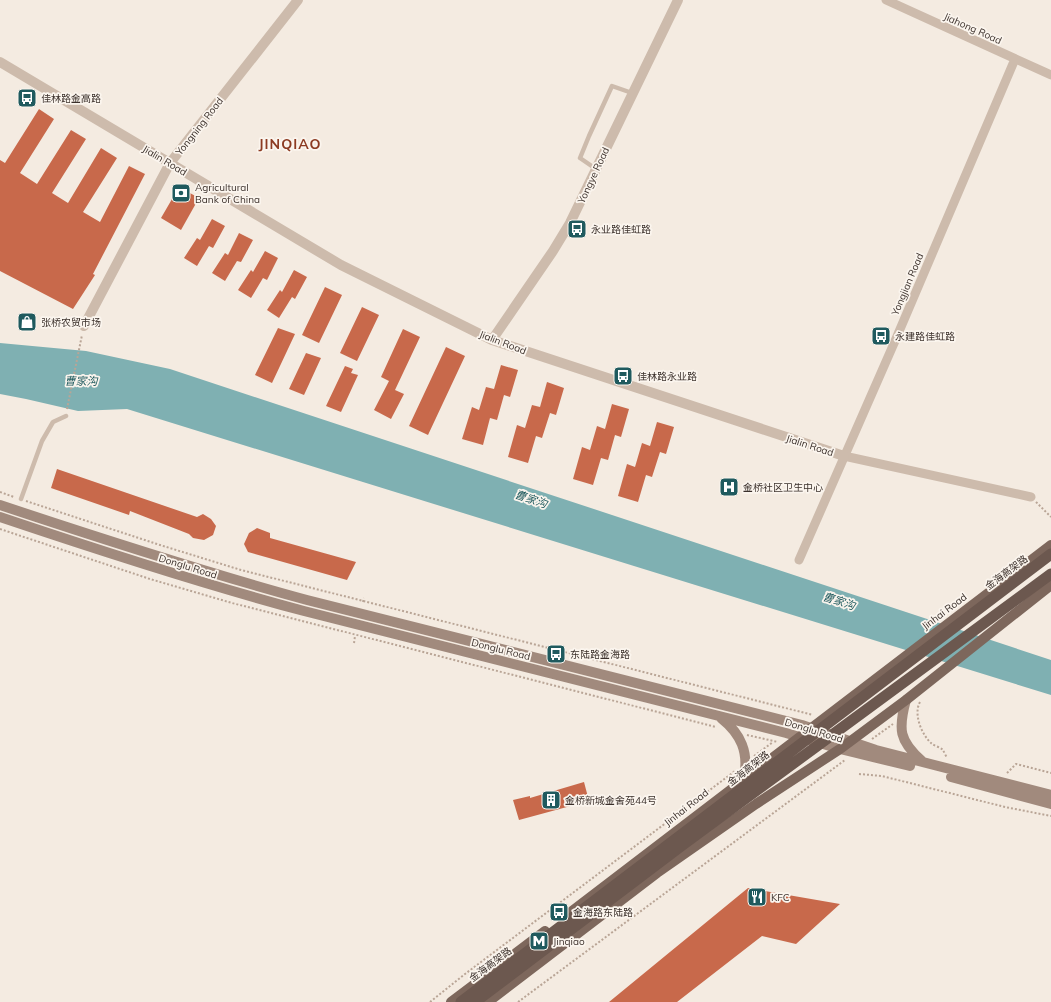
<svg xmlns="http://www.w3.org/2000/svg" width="1051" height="1002" font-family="Mulish,'Noto Sans SC',sans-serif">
	<rect width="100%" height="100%" fill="#f4ebe1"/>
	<path fill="#7fb0b2" d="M0,343L86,351L170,369L1051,660V695L127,409L78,411L26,399L0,394Z"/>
	<path fill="#c8694b" d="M39,109L54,119L20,173L37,184L71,130L86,139L52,193L68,203L101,148L117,158L83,212L100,222L129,166L145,174L93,274L95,275L73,309L0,271V160L5,163Z
		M179,187L199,198L181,230L161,218Z
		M212,219L225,226L213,248L209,246L197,266L184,258L197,238L200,240Z
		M239,233L253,240L241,262L237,261L225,281L212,273L225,253L228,255Z
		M265,251L278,258L267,280L263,278L251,298L238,290L251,270L253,272Z
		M294,270L307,277L295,299L292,297L279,318L267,310L280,290L282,292Z
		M325,287L342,295L319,343L302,335Z
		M362,307L379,315L357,361L340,353Z
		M278,328L295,334L272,383L255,375Z
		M403,329L420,337L395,390L404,394L391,419L374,410L389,381L381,377Z
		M446,347L465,356L428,435L409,426Z
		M306,353L321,358L304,395L289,389Z
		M501,365L518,370L510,397L504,395L497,420L490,418L483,445L462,439L472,407L479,410L486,387L494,389Z
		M345,366L353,369L351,373L358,375L341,412L326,406Z
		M547,382L564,388L556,415L550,413L542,438L536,436L528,463L508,457L517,425L525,428L532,405L540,407Z
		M612,404L629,409L621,437L615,435L608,460L601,458L593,485L573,479L582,447L590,450L597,426L605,429Z
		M657,422L674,427L666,454L660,452L652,477L646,475L638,502L618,496L627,464L635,467L642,443L650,446Z
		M57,469L197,517L203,514L211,519L216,526L213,535L204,540L193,538L189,534L130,511L129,515L51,488Z
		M257,528L270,533V538L356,562L347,580L248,552L244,544L249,533Z
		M584,782L589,801L519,820L513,800L530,796V798Z
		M748,888L840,904L796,944L762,936L677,1002H609Z"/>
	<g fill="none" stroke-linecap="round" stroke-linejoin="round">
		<path stroke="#b9a596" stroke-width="2" stroke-dasharray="2 2" stroke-linecap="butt" d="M67,409L82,335
			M0,492L14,497
			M26,501L160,545L241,570L813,715
			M1036,502L1051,517
			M0,529L150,579L232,603L716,727
			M363,602L364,598
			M354,643L355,636
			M920,702C913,714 922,735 931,743C934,746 940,747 943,750C944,752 946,756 947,758
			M747,735L778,742
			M872,739L893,724
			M754,756L773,742
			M1007,773L1016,764L1051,773
			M859,774L882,776L1005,807L1051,816
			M430,1002L465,974L735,771
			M518,1002L845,760"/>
		<path stroke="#cdbbac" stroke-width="4.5" d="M596,169L580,158L589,136L612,86L632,93
			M21,499L42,441L53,422L66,416"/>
		<path stroke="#cdbbac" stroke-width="9" d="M886,0L1051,75
			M844,456L1031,497
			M799,560L895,341L1015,59"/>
		<path stroke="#cdbbac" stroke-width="10" d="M0,62L341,265L492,340L844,456
			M84,326L170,163L298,0
			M492,340L553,251L570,223L678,0"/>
		<path stroke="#a18a7d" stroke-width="10" d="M0,505C102,539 204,572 307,600L802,725L876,750L1051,795
			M0,517C101,551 202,584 304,611L786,733L840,749L910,766
			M906,700C898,729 899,741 922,761
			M721,718C741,734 749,752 744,778L737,783
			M951,777L1051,804"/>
		<path stroke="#7d675c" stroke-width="10" d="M563,918L1051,545
			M451,1002L545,931
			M488,1002L657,873L756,804L840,749L906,700L1051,585"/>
		<path stroke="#6c584f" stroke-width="11" d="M461,1002L1051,554
			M475,1002L681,846L1051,574"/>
	</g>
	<defs>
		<g id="bus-square" transform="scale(1)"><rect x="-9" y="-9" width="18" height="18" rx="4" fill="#1f5a5e" stroke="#fbf5ee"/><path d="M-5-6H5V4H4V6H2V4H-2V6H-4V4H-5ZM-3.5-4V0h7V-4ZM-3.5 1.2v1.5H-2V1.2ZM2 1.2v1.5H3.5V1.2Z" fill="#fff"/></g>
		<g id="bank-square" transform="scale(1)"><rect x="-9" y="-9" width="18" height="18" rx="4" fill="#1f5a5e" stroke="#fbf5ee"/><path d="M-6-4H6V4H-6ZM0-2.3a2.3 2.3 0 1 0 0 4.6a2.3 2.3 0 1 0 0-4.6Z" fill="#fff"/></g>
		<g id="shop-square" transform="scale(1)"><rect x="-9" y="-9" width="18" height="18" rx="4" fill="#1f5a5e" stroke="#fbf5ee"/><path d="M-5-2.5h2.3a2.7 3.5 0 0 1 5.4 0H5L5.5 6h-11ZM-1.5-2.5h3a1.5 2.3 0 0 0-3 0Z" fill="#fff"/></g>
		<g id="hospital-square" transform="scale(1)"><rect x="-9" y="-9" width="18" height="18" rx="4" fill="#1f5a5e" stroke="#fbf5ee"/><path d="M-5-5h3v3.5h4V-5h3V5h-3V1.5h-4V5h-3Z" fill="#fff"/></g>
		<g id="building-square" transform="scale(1)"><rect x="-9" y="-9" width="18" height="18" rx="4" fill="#1f5a5e" stroke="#fbf5ee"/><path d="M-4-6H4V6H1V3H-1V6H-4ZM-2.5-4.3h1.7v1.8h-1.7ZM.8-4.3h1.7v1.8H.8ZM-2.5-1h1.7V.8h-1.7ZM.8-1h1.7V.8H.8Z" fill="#fff"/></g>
		<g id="restaurant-square" transform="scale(1)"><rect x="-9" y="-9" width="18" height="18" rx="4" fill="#1f5a5e" stroke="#fbf5ee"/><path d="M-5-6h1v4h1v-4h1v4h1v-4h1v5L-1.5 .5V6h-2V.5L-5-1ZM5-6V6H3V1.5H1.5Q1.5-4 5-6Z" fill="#fff"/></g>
		<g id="metro-square" transform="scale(1)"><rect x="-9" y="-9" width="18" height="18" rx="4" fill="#1f5a5e" stroke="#fbf5ee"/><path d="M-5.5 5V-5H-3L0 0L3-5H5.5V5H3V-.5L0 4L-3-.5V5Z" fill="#fff"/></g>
	</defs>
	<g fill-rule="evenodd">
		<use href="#bus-square" x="27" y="98"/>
		<use href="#bank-square" x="181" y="193"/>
		<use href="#bus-square" x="577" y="229"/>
		<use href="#shop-square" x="27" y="322"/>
		<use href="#bus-square" x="881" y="336"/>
		<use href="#bus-square" x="623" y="376"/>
		<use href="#hospital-square" x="729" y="487"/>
		<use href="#bus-square" x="556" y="654"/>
		<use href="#building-square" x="551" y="800"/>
		<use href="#restaurant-square" x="757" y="897"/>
		<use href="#bus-square" x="559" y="912"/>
		<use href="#metro-square" x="539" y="941"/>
	</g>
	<g text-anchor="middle" stroke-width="3.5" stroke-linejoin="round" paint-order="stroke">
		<g font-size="10" fill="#3b302b" stroke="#fbf5ee">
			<text transform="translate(973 28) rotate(24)" y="4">Jiahong Road</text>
			<text transform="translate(199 126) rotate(-52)" y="4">Yongning Road</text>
			<text transform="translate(165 160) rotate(31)" y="4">Jialin Road</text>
			<text transform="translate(593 175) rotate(-65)" y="4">Yongye Road</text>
			<text transform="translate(907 284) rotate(-67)" y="4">Yongjian Road</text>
			<text transform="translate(503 342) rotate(21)" y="4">Jialin Road</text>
			<text transform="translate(810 445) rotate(18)" y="4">Jialin Road</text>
			<text transform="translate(188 566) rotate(17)" y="4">Donglu Road</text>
			<text transform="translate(1006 572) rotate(-37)" y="4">金海高架路</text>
			<text transform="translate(944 611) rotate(-37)" y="4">Jinhai Road</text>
			<text transform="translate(501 649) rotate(14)" y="4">Donglu Road</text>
			<text transform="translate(814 730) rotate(17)" y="4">Donglu Road</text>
			<text transform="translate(748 768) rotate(-38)" y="4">金海高架路</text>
			<text transform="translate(686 807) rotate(-38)" y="4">Jinhai Road</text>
			<text transform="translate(490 964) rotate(-37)" y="4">金海高架路</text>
		</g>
		<g font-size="10" fill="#3b302b" stroke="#fbf5ee" text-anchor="start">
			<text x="41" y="102">佳林路金高路</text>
			<text x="195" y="191">Agricultural<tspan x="195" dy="12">Bank of China</tspan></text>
			<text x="591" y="233">永业路佳虹路</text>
			<text x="41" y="326">张桥农贸市场</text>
			<text x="895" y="340">永建路佳虹路</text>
			<text x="637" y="380">佳林路永业路</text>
			<text x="743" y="491">金桥社区卫生中心</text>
			<text x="570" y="658">东陆路金海路</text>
			<text x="565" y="804">金桥新城金舍苑44号</text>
			<text x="771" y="901">KFC</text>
			<text x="573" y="916">金海路东陆路</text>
			<text x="553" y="945">Jinqiao</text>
		</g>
		<g font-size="11" font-style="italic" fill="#1f5a5e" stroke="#fbf5ee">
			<text x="81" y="385">曹家沟</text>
			<text transform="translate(531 499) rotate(19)" y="4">曹家沟</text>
			<text transform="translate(839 601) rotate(18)" y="4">曹家沟</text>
		</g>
		<g font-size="14" font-weight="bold" letter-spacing="1" fill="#8c3b22" stroke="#fbf5ee">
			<text x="290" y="149">JINQIAO</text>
		</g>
	</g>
</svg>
